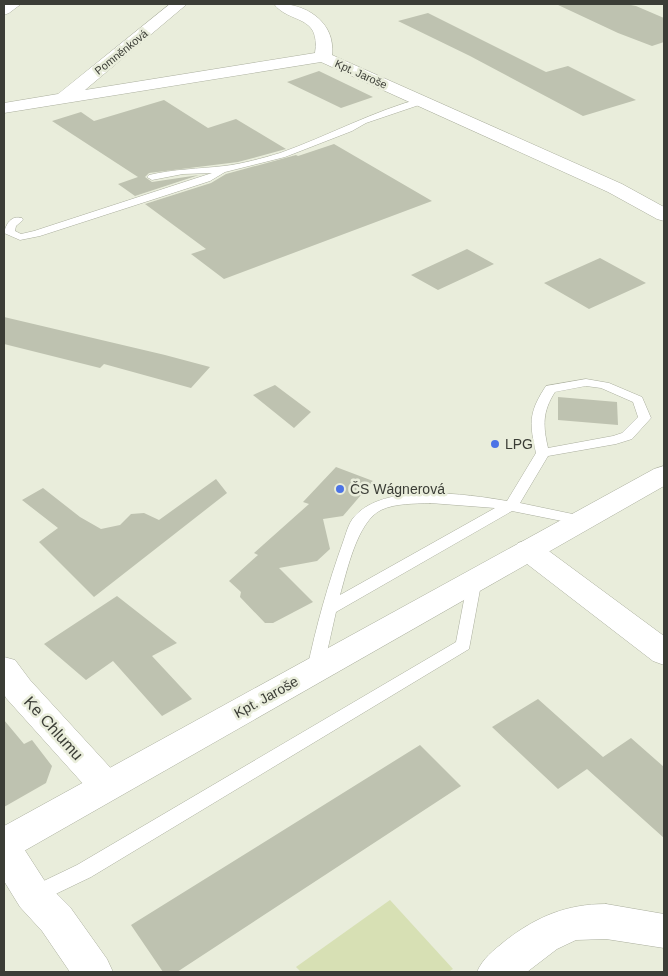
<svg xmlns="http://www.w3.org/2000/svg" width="668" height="976" font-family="Arial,sans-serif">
	<rect width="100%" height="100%" fill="#e9eddb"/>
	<path fill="#d7e0b4" d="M390,900L453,969L448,972H301L296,967Z"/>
	<path fill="#bec2b0" d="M556,4H626L636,6L664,18V42L652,46L618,33Z
		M428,13L546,72L568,66L636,100L583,116L470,56L398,21Z
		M319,71L373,97L341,108L287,82Z
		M164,100L208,128L236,119L286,149L238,162L149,173L145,177L152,182L199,175L135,196L118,184L138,177L52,121L81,112L94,121Z
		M334,144L432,201L224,279L191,254L206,249L145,204L211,183L226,174L296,155L298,156Z
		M467,249L494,264L438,290L411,275Z
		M600,258L646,283L589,309L544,283Z
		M4,317L165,355L210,367L191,388L104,364L100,368L4,344Z
		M275,385L311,412L294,428L253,395Z
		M558,397L617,402L618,425L558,420Z
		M336,467L373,481L343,516L323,519L330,549L317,561L279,568L313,602L273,623H265L240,597L241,592L229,581L258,555L254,553L309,504L303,502Z
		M216,479L227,493L94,597L39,542L58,528L22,500L43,488L80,517L101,529L120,525L131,514L144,513L159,520Z
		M117,596L177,643L152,656L192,699L162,716L113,661L86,680L44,644Z
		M538,699L603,757L631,738L664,767V838L587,769L558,789L492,727Z
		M4,720L24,744L32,740L52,766L46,783L4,807Z
		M420,745L461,786L177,972H163L131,925Z"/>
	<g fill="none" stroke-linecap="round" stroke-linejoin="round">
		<g stroke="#abaf9e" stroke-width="1">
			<path id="lane" d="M422,98L426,101L425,103L366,123L352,131L285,157L225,172L210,181L40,236L20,240L4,233C6,224 11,215 22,218L23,220L16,226L15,231L21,234L34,231L212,173L183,174L152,180L147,177L149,175C174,169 198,169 224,166C242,164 263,158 280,153C328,136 373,111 422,98Z
				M586,379L609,383L642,397L651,418L632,439L616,444L548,456L520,503L587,517L589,520L587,523L582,525L512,511L336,612L323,670L321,674L315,676L309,674L307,670C316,626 328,584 343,542C346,534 348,524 354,517C383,482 467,494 507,501L536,453C530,425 528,414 544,389L546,386ZM586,386L601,388L633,402L638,417L622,433L613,436L548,448C543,426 542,412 555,392ZM430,503L495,508L340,595C347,571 357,522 381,510C396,503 414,504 430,503Z
				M475,574L480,575L482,579L469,649L91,877L41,901L34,903L27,901L25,895L27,889L77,865L456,642L468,579L470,575Z"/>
		</g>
		<g stroke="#abaf9e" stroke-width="1">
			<path id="street" d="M4,4H21L9,13L4,15Z
				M170,4H187L85,90L315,53C321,14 289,24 274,4C304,2 336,21 332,55L622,184L664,207V221L657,219L608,192L321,62L4,113V103L58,94Z
				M528,540L538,543L664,636V665L653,661L518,557L513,550L518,543Z
				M4,657L15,660L30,680L118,776L124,786L118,796L106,800L94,796L6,698L4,694Z
				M4,833L17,838L46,883L70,907L107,959L113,972H70L42,931L20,907L4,881Z
				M606,904L664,914V948L606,939L576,940L557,949L527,972H477C483,958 493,951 505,941C536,917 566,904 606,904Z"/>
		</g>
		<g stroke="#abaf9e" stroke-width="1">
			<path id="secondary" d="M664,466V486L17,855L4,860V826L654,469Z"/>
		</g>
		<use href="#lane" fill="#fff" fill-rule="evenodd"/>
		<use href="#street" fill="#fff" fill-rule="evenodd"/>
		<use href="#secondary" fill="#fff" fill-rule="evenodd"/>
	</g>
	<g fill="#4c73e6" stroke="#e9eddb" stroke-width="2">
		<circle cx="495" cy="444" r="5"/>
		<circle cx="340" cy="489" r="5"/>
	</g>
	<g text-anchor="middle" stroke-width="5" stroke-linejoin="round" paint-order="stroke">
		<g font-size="11" fill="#3b3d36" stroke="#e9eddb">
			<text transform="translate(121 52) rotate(-39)" y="4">Pomněnková</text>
			<text transform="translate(361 74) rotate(24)" y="4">Kpt. Jaroše</text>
		</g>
		<g font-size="14" fill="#3b3d36" stroke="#e9eddb" text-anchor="start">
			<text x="505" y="449">LPG</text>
			<text x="350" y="494">ČS Wágnerová</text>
		</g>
		<g font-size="14" fill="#3b3d36" stroke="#e9eddb">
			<text transform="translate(266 697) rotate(-29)" y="5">Kpt. Jaroše</text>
		</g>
		<g font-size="16" fill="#3b3d36" stroke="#e9eddb">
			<text transform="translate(54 728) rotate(48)" y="6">Ke Chlumu</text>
		</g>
	</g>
	<rect width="668" height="976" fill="none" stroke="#3b3d36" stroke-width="10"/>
</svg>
